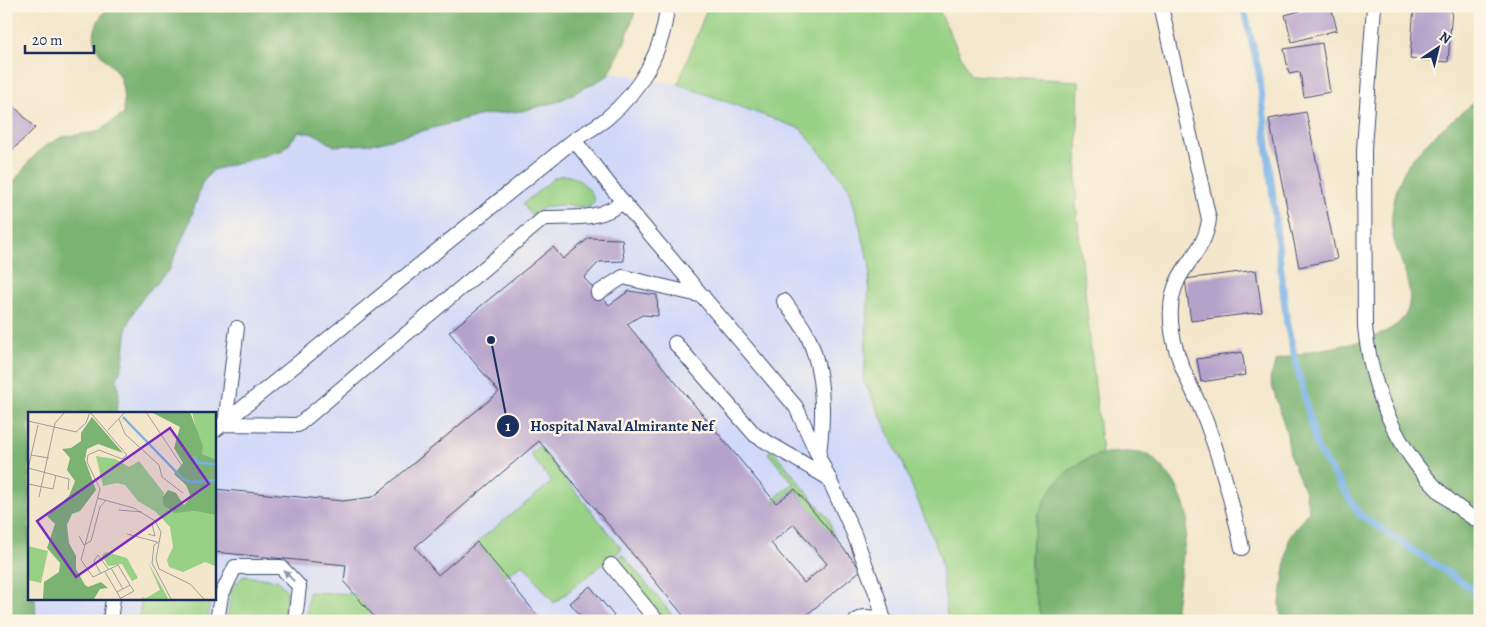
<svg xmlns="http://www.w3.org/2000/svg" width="1486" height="627" font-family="Alegreya,serif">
	<rect width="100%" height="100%" fill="#fcf5e5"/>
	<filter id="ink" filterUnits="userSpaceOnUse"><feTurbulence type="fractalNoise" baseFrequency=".02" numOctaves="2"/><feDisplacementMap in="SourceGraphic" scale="10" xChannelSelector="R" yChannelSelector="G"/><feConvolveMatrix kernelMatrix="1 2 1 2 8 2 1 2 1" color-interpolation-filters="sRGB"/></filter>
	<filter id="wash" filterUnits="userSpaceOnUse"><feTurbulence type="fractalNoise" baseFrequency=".0096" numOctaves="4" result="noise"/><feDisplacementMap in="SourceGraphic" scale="20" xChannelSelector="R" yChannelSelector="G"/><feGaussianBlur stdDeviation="1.12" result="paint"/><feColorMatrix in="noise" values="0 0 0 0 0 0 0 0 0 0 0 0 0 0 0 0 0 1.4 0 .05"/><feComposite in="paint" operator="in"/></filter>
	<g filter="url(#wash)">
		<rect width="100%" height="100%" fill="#f4e6cb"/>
		<path fill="#d1d9f9" d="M471,46L678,84L801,129L849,187L870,265L864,381L903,464L940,556L948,621H28L30,598H214V413H100L125,299L188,173Z"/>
		<path fill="#98d185" stroke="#5a8072" d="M708,6H937L970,75L1079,81L1076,205L1102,454L1086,461L1038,514L1031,550L1030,571L1035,595L1044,621H948L940,556L903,464L864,381L870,265L849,187L801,129L678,84Z
			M562,175C575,175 594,188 594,203L589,207L558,205L546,207L531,215L523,204L554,178Z
			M539,446L622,549L554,603L523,564L505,576L477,542L552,482L530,454Z
			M772,449L829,519L834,538L795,489L776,503L774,499L793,483L768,453Z
			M622,554L677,621H666L616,560Z
			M243,576L277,580L287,591L284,621H227L231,589Z
			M309,592L355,594L378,621H306Z
			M141,598H210L208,621H139Z"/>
		<path fill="#7ab372" stroke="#4a7168" d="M112,6H637L624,44L608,76L557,102L522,111L483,115L372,144L334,146L317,135L299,131L284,150L213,170L202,183L190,221L168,271L145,295L134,311L127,327L123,363L117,379L119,395L116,413H29V598H35L36,621H6V192L32,158L45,146L62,137L97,132L124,114C124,102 124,90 120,78C116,68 104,60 98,50C89,35 98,14 112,6Z
			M1480,98V621H1281L1280,603L1289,538L1309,510L1305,492L1290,456L1287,434L1270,379L1276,361C1315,345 1361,350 1396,325C1426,304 1398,261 1393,236C1390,220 1393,199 1399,183C1410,150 1453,120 1480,98Z
			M1128,452L1148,454L1163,468L1176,485L1183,502L1188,519L1174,621H1044C1018,561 1030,475 1101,454C1109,452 1120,452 1128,452Z"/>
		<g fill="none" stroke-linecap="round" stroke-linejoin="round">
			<path stroke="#76b1e7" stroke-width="7" d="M1243,6L1259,72L1287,325L1317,448L1360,515L1480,594"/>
		</g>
		<g id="blocks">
			<path fill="#b5a2cb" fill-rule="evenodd" d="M1318,6H1331L1337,30L1292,42L1285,15Z
				M1414,6L1452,9L1448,62L1410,59Z
				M1322,43L1330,92L1304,97L1300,72L1289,74L1284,49Z
				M6,98L35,128L6,156Z
				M1306,112L1337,259L1299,267L1269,119Z
				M589,238L622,239L624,261L599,262L584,278L609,305L629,291L657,295L658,316L642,315L627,324L776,503L795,489L861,570L799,621H688L539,441L415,547L438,575L477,542L542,621H378L344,582L346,565L214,552V489L343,501L373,497L378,493L499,392L449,332L553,247L563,259ZM794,524L827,564L804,583L771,543Z
				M1256,270L1262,312L1191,321L1185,279Z
				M1242,352L1246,375L1201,382L1197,359Z
				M590,586L614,616L608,621H585L570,603Z"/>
		</g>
	</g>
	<g filter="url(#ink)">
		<use href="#blocks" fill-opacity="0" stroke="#3c4a6e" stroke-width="1"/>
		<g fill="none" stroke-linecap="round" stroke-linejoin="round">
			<g stroke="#3c4a6e" stroke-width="16">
				<path id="lane" d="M1161,6L1209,219C1205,257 1173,266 1171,308C1168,351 1193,386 1207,424C1222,464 1233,506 1242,548
					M1374,6L1364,149L1365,327C1373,405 1410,481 1480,522
					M574,140L623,202L796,407L854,534L878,598L884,621
					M598,293L623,277L703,296
					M784,301C792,313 804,325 809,339C824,374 824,416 819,453
					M237,328L225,424L298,425L544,218C575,217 597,221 623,202
					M675,343L755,435L830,479
					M214,431L574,140C584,133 596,127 606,119C640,91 664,50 667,6
					M611,565L657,621
					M110,621L113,598
					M217,621L221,596L235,567H281L299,586L295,621
					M856,621L864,617L883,618"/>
			</g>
			<use href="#lane" stroke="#fff" stroke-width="14"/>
		</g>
		<defs><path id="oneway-solid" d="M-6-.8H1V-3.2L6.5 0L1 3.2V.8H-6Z" transform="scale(1.25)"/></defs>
		<use fill="#8d97ae" href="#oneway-solid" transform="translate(289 576) rotate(-134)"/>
	</g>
	<g transform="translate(28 412)">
		<rect width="188" height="188" fill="#f4e6cb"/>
		<path d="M164,0H187V47L174,42ZM68,44L87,47L101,55L111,49L136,81L134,88L142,100L169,99L187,103V154L177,150L155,160L141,155L139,148L145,135L142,115L128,100L110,89L97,73L89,71L75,74ZM0,134L20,139L13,171L0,168ZM78,140L99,146L110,166L104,169L94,152L80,154L74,143ZM120,150L140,186L139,187H115L113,185L118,186L132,178Z" fill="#98d185"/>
		<path d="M123,0H162L175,34L174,42L187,47V103L167,99L146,101L136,94L134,86L140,78L148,81L156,93L163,85L158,73L146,62L155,51L146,36L152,15ZM64,5L95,41L70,32L59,37L57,48L68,78L52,99L44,102L39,113L41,131L48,144V157L57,173L60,175L73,170L80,176L72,177L66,187H15L16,170L31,160L32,151L19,136L27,112L19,104L41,84L47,69L39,58L42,46L34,37L43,36L53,29V21Z" fill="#7ab372"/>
		<path fill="none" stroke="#76b1e7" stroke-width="2.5" d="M95,5L155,67L163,70L188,68M166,44L170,51L188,52"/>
		<path fill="none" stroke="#9d9d9f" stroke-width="1" d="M62,0L99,43L94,47L71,38L60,43L59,50L72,77L53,148L65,165L90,153L102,173M118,0L156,57L169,63H188M91,7L97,22L131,53L134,65L155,81M0,9L48,20L58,11L62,0M80,18L97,0M3,43L21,46M0,56L41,67L40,78M0,57L10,13M0,72L25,77L28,63M11,85L27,11L37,0M69,86L106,96L127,109L133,120L128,147L131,157L162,172L176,187M91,98L114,100M99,122L129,130M120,122L127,124L124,112L127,109M51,124L56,133L63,129L72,95L78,88M132,129L126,133L124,151L143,187M83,156L95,177M77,160L93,187M73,162L66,149L70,143L81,158M89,180L102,173L106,179L93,186"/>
		<path fill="#7b2cbf" fill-opacity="0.15" stroke="#7b2cbf" stroke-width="2.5" d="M142,16L181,72L48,165L9,109Z"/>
		<rect width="188" height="188" fill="none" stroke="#1b2f5e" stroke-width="2.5"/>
	</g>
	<path fill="none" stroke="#1b2f5e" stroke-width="2" d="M491 340L508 426"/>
	<g fill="#1b2f5e" stroke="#fcf5e5" stroke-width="2">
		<circle cx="491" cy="340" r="5"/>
		<circle cx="508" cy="426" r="12"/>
	</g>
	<g font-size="15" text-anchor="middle" font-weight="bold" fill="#fff">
		<text x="508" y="431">1</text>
	</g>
	<g font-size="15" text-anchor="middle" font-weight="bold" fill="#1b2f5e" stroke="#fcf5e5" stroke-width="5" stroke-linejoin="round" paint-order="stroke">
		<text x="622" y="431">Hospital Naval Almirante Nef</text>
	</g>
	<rect width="1486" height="627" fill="none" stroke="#fcf5e5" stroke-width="25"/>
	<g transform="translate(1438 48) rotate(35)" stroke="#fcf5e5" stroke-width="4" paint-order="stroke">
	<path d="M0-4L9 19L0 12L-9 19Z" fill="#1b2f5e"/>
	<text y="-8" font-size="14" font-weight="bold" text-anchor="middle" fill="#1b2f5e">N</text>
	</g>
	<path d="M25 45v8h69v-8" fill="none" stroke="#1b2f5e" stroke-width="2.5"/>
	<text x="32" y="45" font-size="15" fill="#1b2f5e" stroke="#fcf5e5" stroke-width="4" paint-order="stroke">20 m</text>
</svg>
